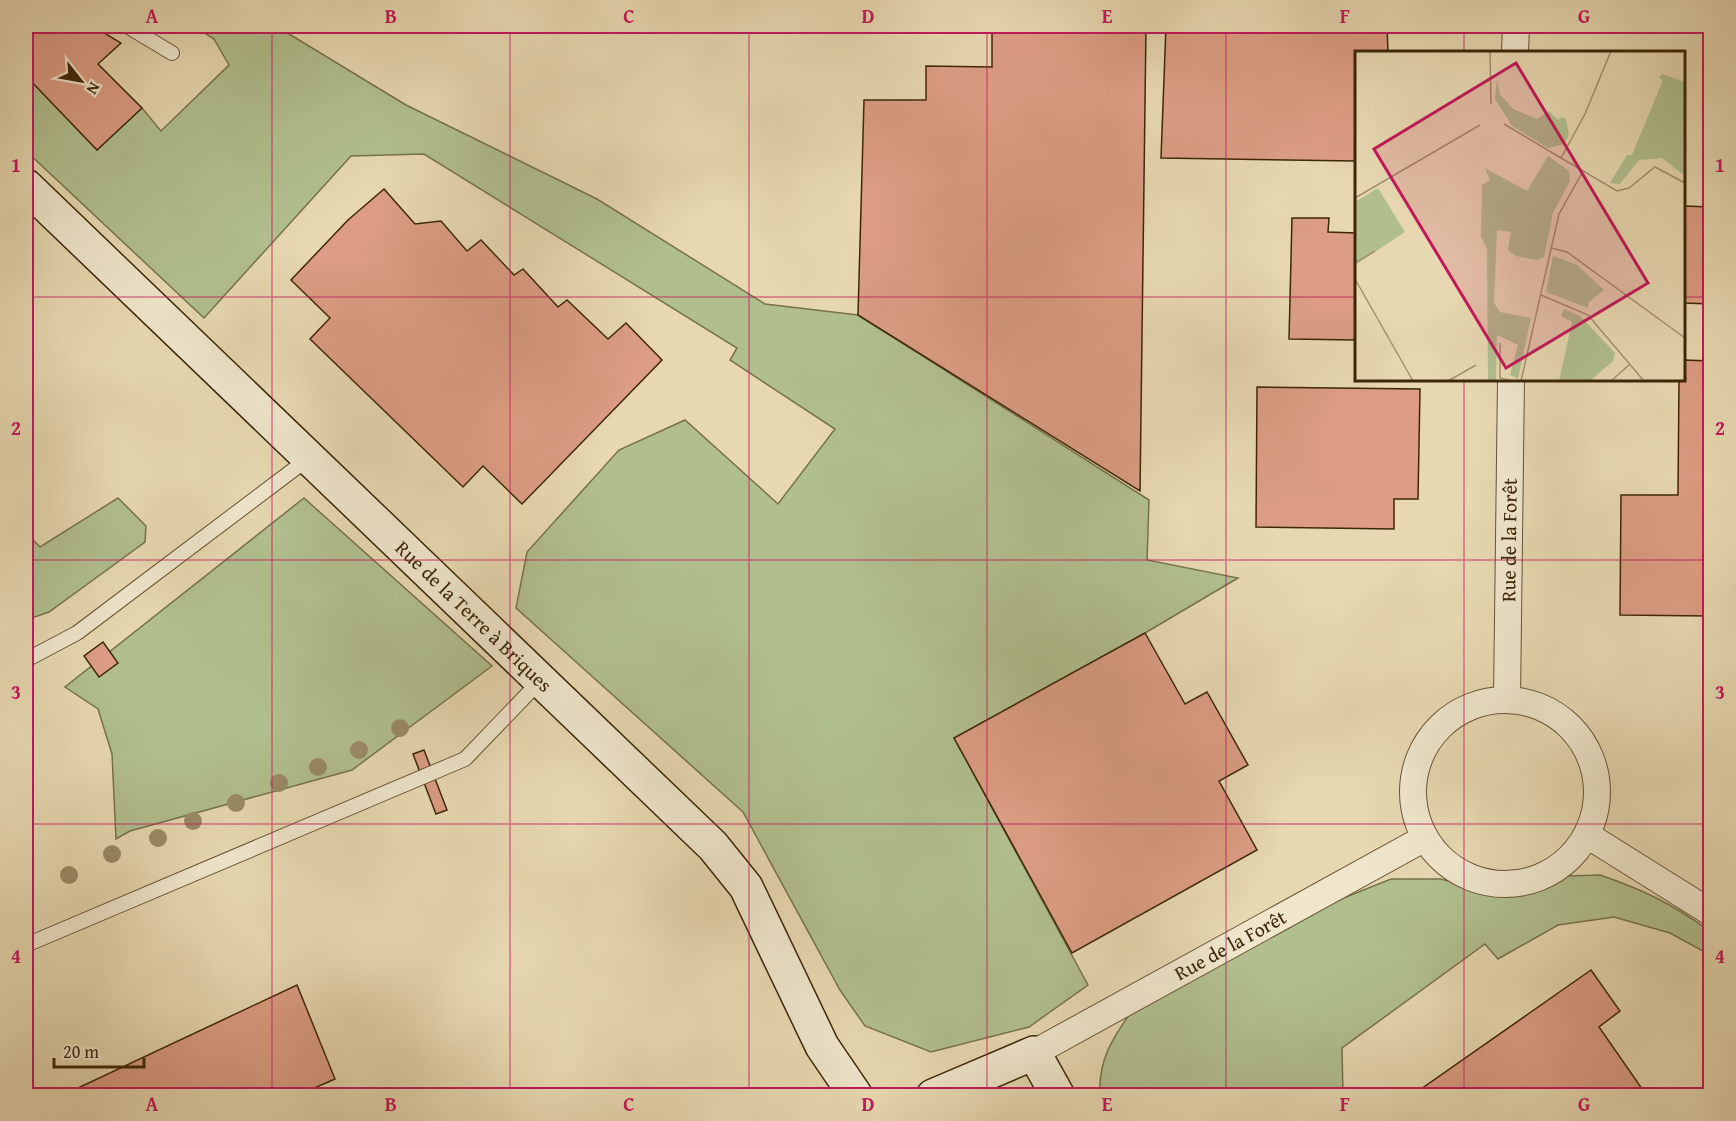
<svg xmlns="http://www.w3.org/2000/svg" width="1736" height="1121" font-family="'Gentium Book Plus',serif">
	<rect width="100%" height="100%" fill="#e7d8b1"/>
	<filter id="stains"><feTurbulence type="fractalNoise" baseFrequency=".00333" numOctaves="4"/><feColorMatrix values="0 0 0 0 .2 0 0 0 0 .09 0 0 0 0 .02 0 0 0 .5 -.17"/></filter>
	<radialGradient id="worn" r=".72"><stop offset=".6" stop-color="#630" stop-opacity="0"/><stop offset="1" stop-color="#630" stop-opacity=".3"/></radialGradient>
	<path fill="#b1bf8f" stroke="#77724c" stroke-width="1.5" d="M194,26H276L406,105L597,199L765,304L858,315L1149,500L1147,560L1238,578L1145,633L954,738L1088,985L1029,1027L931,1052L865,1026L840,990L743,812L516,608L527,552L619,450L685,420L778,504L835,429L730,360L737,348L424,154L351,156L204,318L26,151V76L97,150L142,108L161,131L229,65L214,39Z
		M118,498L146,526L145,542L49,612L26,620V533L40,547Z
		M304,498L492,666L352,770L130,831L116,839L112,754L98,709L65,687Z
		M1600,875C1641,889 1673,904 1708,930L1710,955L1670,933L1614,917L1558,925L1498,959L1485,944L1342,1048L1343,1095H1100C1098,1061 1112,1039 1131,1012L1316,909L1391,879H1441L1489,892L1524,889L1568,876Z"/>
	<path fill="#dc9d84" stroke="#3d2609" stroke-width="1.5" d="M26,26H93L121,43L98,64L142,108L97,150L26,76Z
		M992,26H1146L1140,491L858,315L864,100H926V66L992,67Z
		M1166,26H1387L1388,52H1356V161L1161,158Z
		M384,189L415,224L441,221L467,251L481,240L514,275L523,269L558,307L567,300L608,339L626,323L662,360L522,504L483,466L463,487L310,339L330,318L291,280L348,220Z
		M1684,206L1710,207V304L1684,303Z
		M1292,218H1329L1328,232L1356,233V340L1289,339Z
		M1684,360L1710,361V616L1620,615L1621,495H1678L1679,380H1684Z
		M1257,387L1420,389L1418,499H1394V529L1256,527Z
		M1145,633L1185,704L1207,692L1248,765L1219,781L1257,850L1072,953L954,738Z
		M103,642L118,663L99,677L84,656Z
		M424,750L447,810L436,814L413,754Z
		M1591,970L1620,1011L1599,1027L1647,1096H1411Z
		M297,985L335,1079L296,1096H61Z"/>
	<g fill="none" stroke-linecap="round" stroke-linejoin="round">
		<g stroke="#685233" stroke-width="16">
			<path id="service" d="M127,26L172,53
				M26,660L77,633L309,458
				M26,945L465,759L540,681"/>
		</g>
		<g stroke="#685233" stroke-width="28">
			<g id="minor">
				<path d="M1515,52L1516,26"/>
				<path id="s1" d="M1507,699L1511,380"/>
				<circle cx="1505" cy="792" r="92"/>
				<path d="M1587,835L1710,912"/>
				<path id="s2" d="M1034,1053L1425,838"/>
			</g>
		</g>
		<g stroke="#3d2609" stroke-width="36">
			<g id="secondary">
				<path id="s3" d="M26,186L713,846L746,887L822,1046L856,1096"/>
				<path d="M933,1096L1034,1053L1058,1096"/>
			</g>
		</g>
		<use href="#service" stroke="#efe6cc" stroke-width="14"/>
		<use href="#minor" stroke="#efe6cc" stroke-width="26"/>
		<use href="#secondary" stroke="#efe6cc" stroke-width="33"/>
	</g>
	<g fill="#998b67">
		<circle cx="400" cy="728" r="9"/>
		<circle cx="359" cy="750" r="9"/>
		<circle cx="318" cy="767" r="9"/>
		<circle cx="279" cy="783" r="9"/>
		<circle cx="236" cy="803" r="9"/>
		<circle cx="193" cy="821" r="9"/>
		<circle cx="158" cy="838" r="9"/>
		<circle cx="112" cy="854" r="9"/>
		<circle cx="69" cy="875" r="9"/>
	</g>
	<path fill="none" stroke="#c2185b" stroke-width="1.5" stroke-opacity="0.55" d="M272,26V1096M510,26V1096M749,26V1096M987,26V1096M1226,26V1096M1464,26V52M26,297H1356M1684,297H1710M1464,380V1096M26,560H1710M26,824H1710"/>
	<g text-anchor="middle" stroke-width="4.5" stroke-linejoin="round" paint-order="stroke">
		<g font-size="20" fill="#3d2609" stroke="#efe6cc">
			<text dy="7" stroke="none"><textPath href="#s1" startOffset="159">Rue de la Forêt</textPath></text>
			<text dy="7" stroke="none"><textPath href="#s3" startOffset="621">Rue de la Terre à Briques</textPath></text>
			<text dy="7" stroke="none"><textPath href="#s2" startOffset="224">Rue de la Forêt</textPath></text>
		</g>
	</g>
	<g transform="translate(1355 51)">
		<rect width="330" height="330" fill="#e7d8b1"/>
		<path d="M307,23L330,31V125L307,107L284,109L265,133L255,132L272,104H277L308,29L304,27ZM142,28L145,43L158,58L182,68L194,60L203,69L206,66L211,68L214,84L209,93L193,97L157,75L140,48ZM193,105L214,120L215,130L198,162L189,206L181,209L161,205L153,199L156,181L142,179L139,252L145,261L176,267L163,328L155,324L163,294L142,284L141,330H133L132,198L126,185L127,134L135,129L130,117L172,140ZM23,137L50,181L0,214V151ZM198,205L222,214L249,239L234,251L233,257L191,241ZM209,258L225,265L260,302L258,310L235,330H204L217,271L206,265Z" fill="#b1bf8f"/>
		<path fill="none" stroke="#a3916e" stroke-width="1.5" d="M135,0L136,53M256,0L230,63L206,107L262,140L274,137L300,116L330,132M149,73L206,107M0,147L125,74M196,197L212,201L330,287M0,212L20,200M0,228L58,330M186,244L233,264L289,330M145,292V327L157,330M93,330L121,314M166,330L204,163L227,122M256,330L275,313"/>
		<path fill="#c2185b" fill-opacity="0.15" stroke="#c2185b" stroke-width="3" d="M161,12L293,232L151,317L19,98Z"/>
		<rect width="330" height="330" fill="none" stroke="#3d2609" stroke-width="3"/>
	</g>
	<rect width="1736" height="1121" fill="none" stroke="#e7d8b1" stroke-width="66"/>
	<g transform="translate(81 81) rotate(121)" stroke="#efe6cc" stroke-width="4.5" paint-order="stroke">
	<path d="M0-4.5L10 22L0 15L-10 22Z" fill="#3d2609"/>
	<text y="-9" font-size="16" font-weight="bold" text-anchor="middle" fill="#3d2609">N</text>
	</g>
	<path d="M54 1058v9h90v-9" fill="none" stroke="#3d2609" stroke-width="3"/>
	<text x="63" y="1058" font-size="18" fill="#3d2609" stroke="#efe6cc" stroke-width="4.5" paint-order="stroke">20 m</text>
	<rect x="33" y="33" width="1670" height="1055" fill="none" stroke="#c2185b" stroke-width="2"/>
	<g font-size="20" text-anchor="middle" font-weight="bold" fill="#c2185b">
		<text x="152" y="23">A</text>
		<text x="391" y="23">B</text>
		<text x="629" y="23">C</text>
		<text x="868" y="23">D</text>
		<text x="1107" y="23">E</text>
		<text x="1345" y="23">F</text>
		<text x="1584" y="23">G</text>
		<text x="16" y="172">1</text>
		<text x="1720" y="172">1</text>
		<text x="16" y="435">2</text>
		<text x="1720" y="435">2</text>
		<text x="16" y="699">3</text>
		<text x="1720" y="699">3</text>
		<text x="16" y="963">4</text>
		<text x="1720" y="963">4</text>
		<text x="152" y="1111">A</text>
		<text x="391" y="1111">B</text>
		<text x="629" y="1111">C</text>
		<text x="868" y="1111">D</text>
		<text x="1107" y="1111">E</text>
		<text x="1345" y="1111">F</text>
		<text x="1584" y="1111">G</text>
	</g>
	<rect width="100%" height="100%" filter="url(#stains)"/>
	<rect width="100%" height="100%" fill="url(#worn)"/>
</svg>
